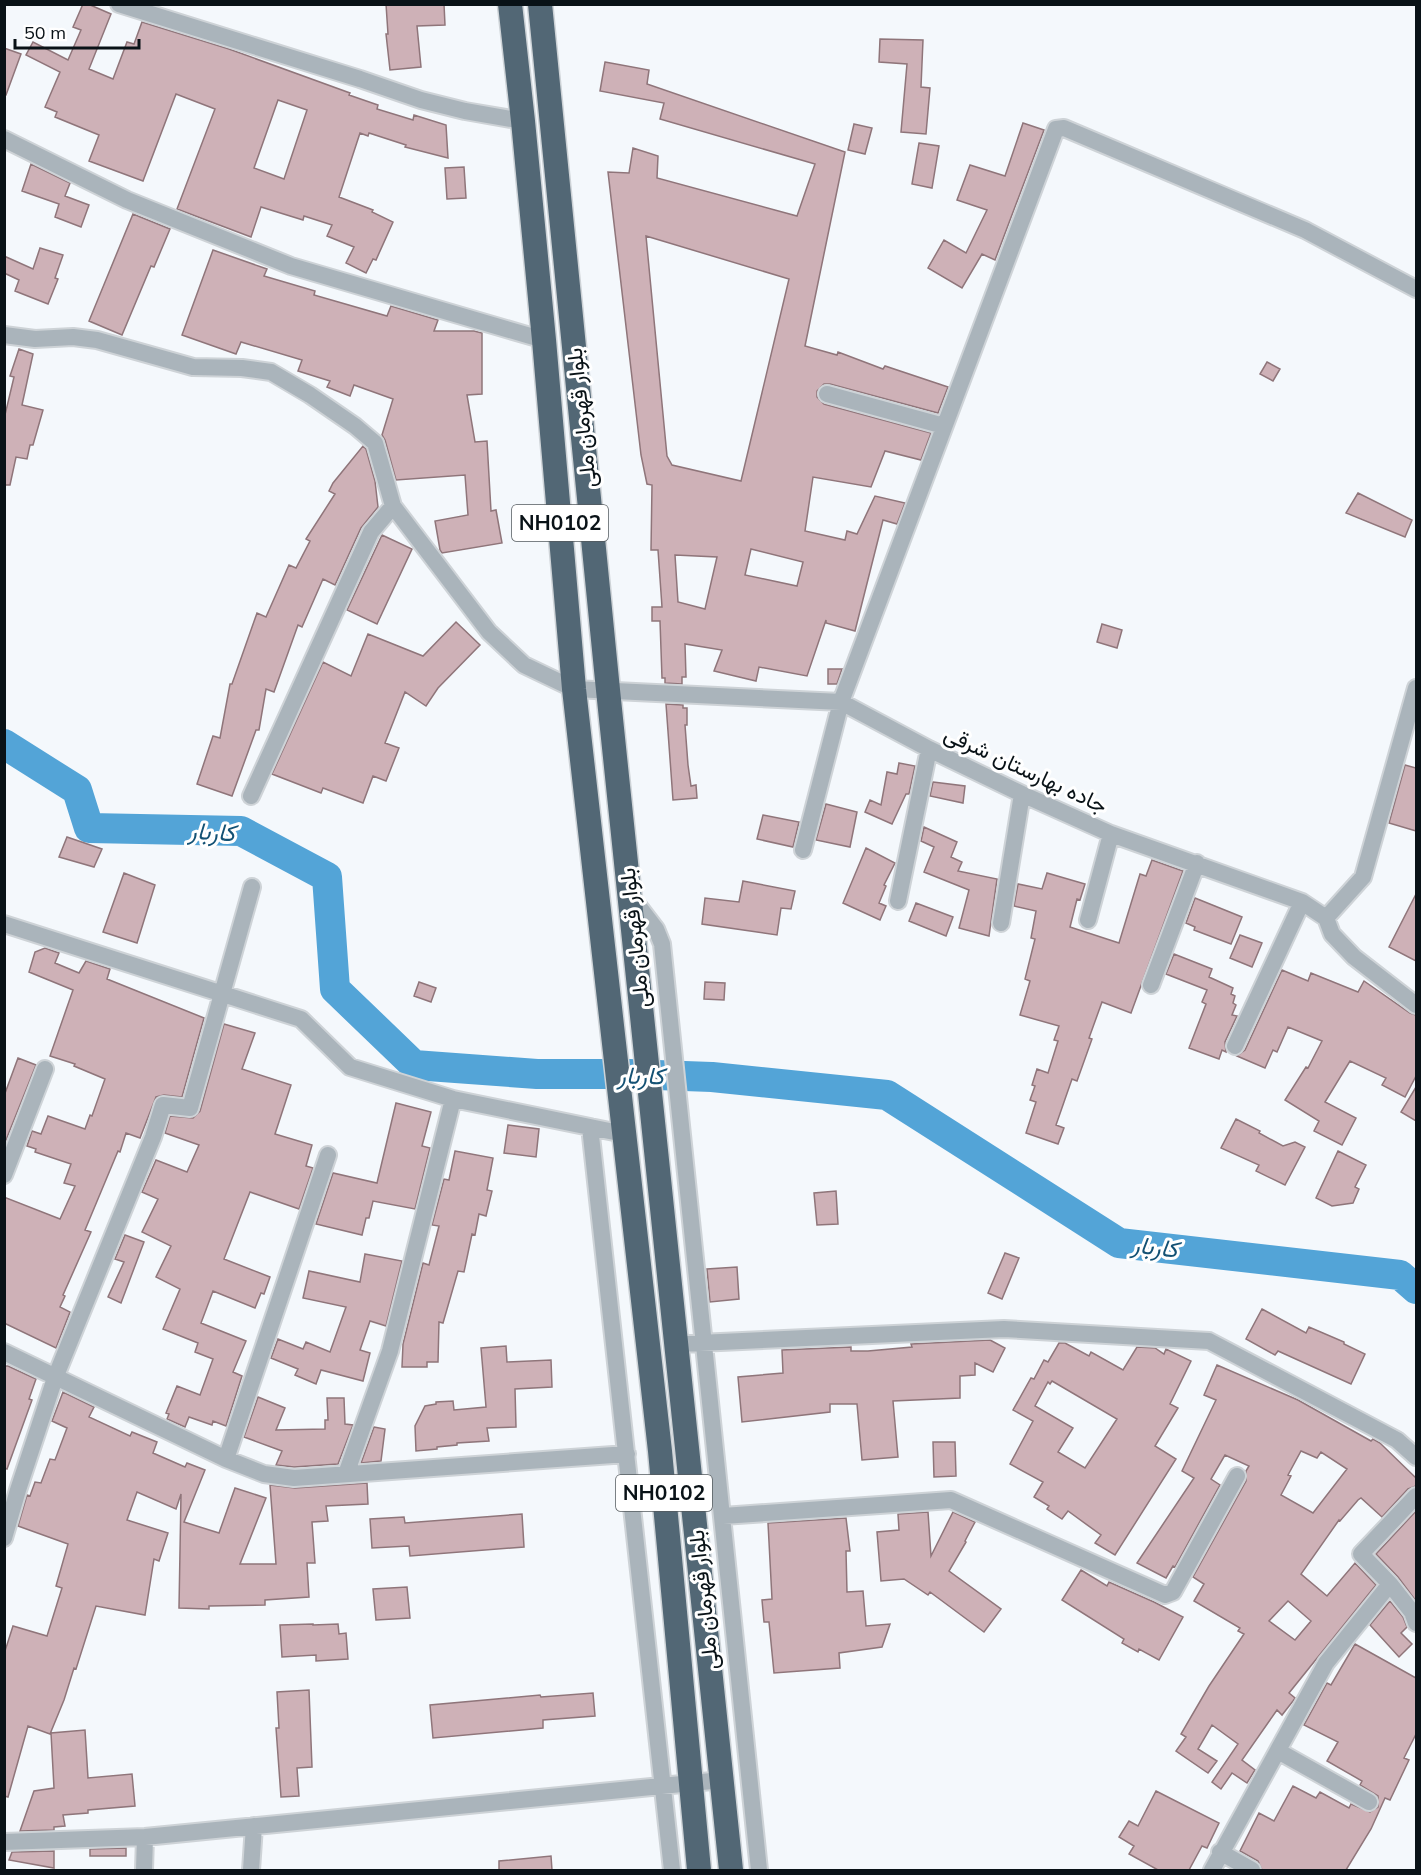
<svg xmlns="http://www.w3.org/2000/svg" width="1421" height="1875" font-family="Mulish,Vazirmatn,sans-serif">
	<rect width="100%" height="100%" fill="#f4f8fc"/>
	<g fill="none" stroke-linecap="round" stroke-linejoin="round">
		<path stroke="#53a4d7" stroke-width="30" d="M4,744L77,790L89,828L241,831L327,877L335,989L414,1065L537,1074H629L712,1077L887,1095L1119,1243L1400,1275L1416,1289"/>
	</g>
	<path fill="#ceb1b7" stroke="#8f757a" stroke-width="1.5" fill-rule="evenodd" d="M83,4H88L111,14L89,69L113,79L127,42L134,44L142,22L229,49L350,93L349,95L378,105L377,109L413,120L414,115L446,125L448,158L405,147L406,145L369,133L368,136L360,133L339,197L373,210L372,212L393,222L376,260L373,259L366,273L346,263L354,247L327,236L332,225L304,216L303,220L261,207L251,237L177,209L215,109L176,94L143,181L89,161L99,135L55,117L57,112L45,107L60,72L26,55L33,42L68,60L81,30L73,27ZM278,100L307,110L284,179L254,168Z
		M386,4H444L445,25L417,26L421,67L390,70L386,34H388Z
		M880,39L923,40L921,87L930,88L926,134L901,132L907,64L879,62Z
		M4,48L21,54L6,95H4Z
		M605,62L649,70L647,84L845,152L805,346L837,355L838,352L883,369L885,366L948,387L938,413L830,384H824L817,391V397L824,404L931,433L921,460L885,451L871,487L813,477L805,531L845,540L847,531L857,534L875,496L905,503L897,524L883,520L855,631L826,623V620L807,676L759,667L756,681L714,671L722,650L685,644L686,677H682V684L665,683V678H662L660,621H652V607H662L658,550H651L652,485L647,484L641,455L608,172L629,173L633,148L658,156L657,178L797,216L815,164L660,119L664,103L600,91ZM646,236L789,279L741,481L672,465L667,456ZM751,549L803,562L797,586L745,575ZM675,555L717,557L705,609L678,602Z
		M1023,123L1044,130L995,260L982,254L962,288L928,268L944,240L966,253L987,210L957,200L970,165L1005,176Z
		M854,124L872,128L865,154L848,150Z
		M919,143L939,146L932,188L912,184Z
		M31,164L70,183L65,196L89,205L81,227L55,217L59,204L22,191Z
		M464,167L466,198L447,199L445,168Z
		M133,214L170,229L154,267L151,266L122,335L89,321Z
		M40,248L63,255L55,278L58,279L48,304L15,291L19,280L4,273V256L33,269Z
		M213,250L267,269L264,276L315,291L314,295L387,316L391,306L438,320L434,331H474L482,333V394L467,395L475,442L487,441L491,511L496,510L502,543L442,553L440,550L435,521L468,515L465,475L396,480L385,440L382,435L393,399L354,385L350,396L327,387L330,381L298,371L302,360L241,342L236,354L182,335Z
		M19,349L33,354L22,405L43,410L33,445H30L27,459L16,457L10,485H4V419L14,377L10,376Z
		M1267,362L1280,369L1273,381L1260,374Z
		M363,446L366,449L375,481L378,507L361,528L335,585L323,579L302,627L298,625L274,692L266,689L259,730H256L232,796L197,784L213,736L220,738L230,684H232L257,613L266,617L289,565L296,568L310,541L306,539L335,494L329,491L333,483Z
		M1358,493L1412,520L1405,537L1346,513Z
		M382,535L412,549L377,624L347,610Z
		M456,622L480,645L438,688L426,706L405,692L385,743L399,748L386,781L373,776L363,803L323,788L321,793L272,774L323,662L351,676L368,634L423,656Z
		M1102,624L1122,630L1117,648L1097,642Z
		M828,669H842L837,684H828Z
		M666,704L683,705V708H687V725H685L688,765L691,786L696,785L697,798L673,800Z
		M899,763L915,766L909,794H906L892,824L865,812L870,800L881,805L887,772L897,774Z
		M1405,765L1416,768V831L1389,823Z
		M933,782L965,786L963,803L930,796Z
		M826,804L857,812L850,847L816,840Z
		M763,815L799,822L793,847L757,839Z
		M924,827L957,842L951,857L962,862L958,871L997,879L989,936L959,928L969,890L924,872L934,847L921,841Z
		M67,837L102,849L94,867L59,857Z
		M866,848L895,863L884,885L886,886L879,903L886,906L880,920L843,903Z
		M1152,860L1183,871L1131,1013L1102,1002L1089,1038L1092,1039L1077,1081L1072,1079L1056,1125L1064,1128L1058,1144L1026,1133L1036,1102L1030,1100L1035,1086L1032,1085L1037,1069L1048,1073L1058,1041L1054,1040L1059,1026L1020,1015L1030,981L1025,979L1035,939L1031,938L1036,911L1014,906L1018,884L1042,889L1047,873L1085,884L1080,900L1077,899L1070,927L1119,943L1140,874L1146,876Z
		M124,873L155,885L137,943L103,932Z
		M743,881L795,891L791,909L781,908L777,935L702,924L705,898L739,902Z
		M1416,894V961L1389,947Z
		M1195,898L1242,917L1231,944L1194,930L1195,927L1186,923Z
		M916,903L953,917L946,936L909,921Z
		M1240,935L1262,943L1252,967L1230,958Z
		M45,948L59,953L55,963L79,973L86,961L110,969L107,979L204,1018L182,1097L164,1095L156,1097L140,1138L126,1133L120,1152L118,1151L85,1230L91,1232L63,1295L65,1296L60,1307L70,1312L56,1348L4,1323V1197L60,1219L75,1186L64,1183L71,1164L35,1152L36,1149L27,1146L32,1131L41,1134L48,1116L85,1129L90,1115L92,1116L105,1079L74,1066L75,1064L50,1056L73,990L29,972L35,952Z
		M1174,954L1212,969L1209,977L1233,988L1231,994L1235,996L1233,1003L1236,1005L1232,1015L1237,1016L1225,1042L1226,1052L1222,1050L1219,1059L1189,1048L1206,1004L1202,1002L1207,990L1166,974Z
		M1282,970L1308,981L1311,973L1358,992L1364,981L1410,1013L1416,1015V1076L1405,1097L1382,1085L1386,1078L1350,1061L1325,1102L1356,1118L1342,1145L1314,1131L1319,1121L1285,1100L1306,1067L1308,1068L1322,1041L1288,1027L1277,1052L1273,1050L1265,1068L1237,1056L1245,1050Z
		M419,982L436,988L431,1002L414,996Z
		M705,982L725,983L724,1000L704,999Z
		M224,1024L255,1033L242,1069L291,1085L275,1134L312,1145L306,1166L313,1168L299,1209L250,1192L224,1259L270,1277L264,1294L261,1293L255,1308L213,1291L201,1323L246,1341L233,1372L242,1376L226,1426L213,1421L212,1425L189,1417L185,1427L167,1419L169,1414L166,1413L177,1386L200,1395L213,1359L195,1352L198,1343L163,1329L180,1289L156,1277L171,1246L142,1232L158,1199L142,1192L156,1160L187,1172L199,1145L165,1133L170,1116L193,1118L200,1111Z
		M18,1058L36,1065L4,1145V1096Z
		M1416,1087V1121L1401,1112Z
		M396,1103L431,1112L422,1146L430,1148L415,1209L373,1201L369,1218H366L362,1235L316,1224L333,1173L377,1183Z
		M1236,1119L1260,1131L1259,1133L1283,1146L1295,1142L1305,1147L1285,1185L1256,1171L1259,1165L1221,1148Z
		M508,1125L539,1129L536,1157L504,1153Z
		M455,1151L493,1158L487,1190L492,1191L486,1216L479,1214L475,1235L472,1234L464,1272L458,1271L443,1323L439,1322L438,1362H427V1367H402L403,1344L423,1263L429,1265L439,1226L432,1225L444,1179L449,1180Z
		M1338,1151L1366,1165L1355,1187L1359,1189L1353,1203L1332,1206L1316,1198Z
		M836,1191L838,1224L817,1225L814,1193Z
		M125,1235L144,1242L121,1303L108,1297L124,1262L115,1259Z
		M1005,1253L1019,1258L1002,1299L988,1293Z
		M365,1254L402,1261L386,1326L370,1321L360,1350L370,1353L363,1381L321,1370L316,1384L295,1375L298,1369L271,1358L278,1339L303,1349L306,1342L330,1352L346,1307L303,1298L309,1271L360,1282Z
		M737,1267L739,1299L710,1302L707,1269Z
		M1262,1309L1306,1333L1309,1327L1344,1342V1344L1365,1354L1351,1384L1278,1351L1275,1355L1246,1339Z
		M990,1340L1005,1348L993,1372L975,1363V1375L960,1376V1398L893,1401L898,1457L862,1460L857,1404H830V1412L742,1422L738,1377L783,1373L782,1350L851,1347V1351H868L912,1347L911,1344Z
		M1059,1343H1065L1089,1356L1091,1352L1123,1370L1137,1347L1155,1348L1164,1354L1166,1349L1191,1361L1170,1404L1178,1408L1155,1446L1176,1459L1115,1555L1095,1543L1101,1535L1068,1511L1062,1519L1047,1509L1049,1506L1034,1497L1043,1482L1010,1464L1033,1421L1013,1410L1031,1378L1034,1379L1044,1360L1048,1362ZM1052,1381L1117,1419L1085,1468L1058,1452L1073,1428L1035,1406L1048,1382L1050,1384Z
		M506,1346L507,1362L551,1360L552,1387L515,1389L516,1427L487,1428L489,1441L457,1443V1445L437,1447V1449L416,1451L415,1426L425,1406L436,1404V1402L453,1401L454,1410L486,1407L481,1348Z
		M1217,1365L1298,1400L1371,1441L1373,1439L1380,1443L1416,1478V1486L1408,1489L1382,1517L1361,1498L1358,1500L1340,1521L1339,1520L1301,1574L1327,1596L1355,1563L1376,1585L1289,1693L1295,1698L1293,1701L1282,1715L1277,1710L1242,1760L1255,1770L1247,1783L1232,1773L1221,1789L1212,1782L1238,1744L1212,1725L1198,1749L1217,1761L1208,1773L1176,1751L1186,1737L1181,1734L1209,1686L1244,1634L1238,1631L1240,1628L1194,1601L1204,1584L1193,1577L1246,1481V1471L1249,1466L1225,1455L1211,1479L1220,1485L1175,1567L1173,1566L1166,1578L1137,1563L1194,1478L1182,1471L1216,1400L1204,1395ZM1301,1451L1317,1458L1321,1452L1347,1469L1313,1513L1281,1495L1291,1476L1288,1475ZM1288,1601L1311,1621L1295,1640L1269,1621Z
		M4,1366H8L36,1379L29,1399L32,1400L7,1469L4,1468Z
		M63,1392L94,1407L89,1417L130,1436L132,1432L157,1442L153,1453L185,1467L187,1463L205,1470L184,1522L219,1533L235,1488L266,1498L240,1564H276L270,1485L295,1488L367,1483L368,1504L326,1506L328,1521L312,1522L315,1563H307L309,1597L265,1600V1605L209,1606V1609L179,1608L181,1494L176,1509L137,1492L127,1520L168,1533L159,1561L154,1559L145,1615L96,1606L76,1669L74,1668L64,1700L50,1734L28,1726L8,1797L4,1796V1654L13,1626L47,1636L62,1588L56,1586L68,1544L18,1526L27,1495L30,1496L35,1482L41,1483L50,1459L55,1460L67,1428L52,1421Z
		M258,1397L285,1408L276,1430L325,1429V1420H328L327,1398H344L345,1424L353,1425L338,1464L294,1467L276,1465L282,1451L244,1437Z
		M374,1427L385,1429L381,1461L361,1463Z
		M933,1442H955L956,1476L934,1477Z
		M1416,1511V1601L1398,1577L1376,1554Z
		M928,1512L931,1556L953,1512L975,1522L965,1541L966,1542L949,1571L1001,1609L984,1632L930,1592L928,1595L904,1579L881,1581L877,1532L899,1530L898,1514Z
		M522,1514L524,1547L410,1556L409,1546L372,1548L370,1519L404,1517L405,1523Z
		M846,1518L850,1551H846L847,1592L863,1591L866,1626L890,1624L882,1647L839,1653L840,1668L774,1673L769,1622H764L762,1600L772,1599L768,1523Z
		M1081,1570L1107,1586L1109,1582L1154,1602L1183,1617L1159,1660L1139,1649L1138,1652L1122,1643L1124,1639L1062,1600Z
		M407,1587L410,1618L376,1620L373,1589Z
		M1390,1601L1403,1617L1407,1627L1401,1633L1412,1644L1399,1657L1370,1625Z
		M313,1624V1625L338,1624L339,1634L346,1633L348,1659L316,1661V1655L282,1657L280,1625Z
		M1355,1644L1416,1678V1734L1404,1758L1409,1760L1390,1800L1385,1798L1371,1829L1346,1870H1262L1258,1861L1240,1851L1259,1813L1274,1821L1293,1786L1316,1798L1320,1792L1349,1808L1351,1804L1370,1812L1378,1807V1796L1360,1785L1362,1781L1327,1761L1338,1742L1304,1725L1327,1683L1331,1685Z
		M309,1690L312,1767L297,1768L299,1796L281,1797L276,1728H279L277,1692Z
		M593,1693L595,1716L543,1720V1728L433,1738L430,1705L540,1695L541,1697Z
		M85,1730L88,1778L132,1774L135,1806L88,1810V1813L63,1815L65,1826L54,1827V1830L20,1831L34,1791L54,1788L51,1733Z
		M1156,1791L1219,1823L1207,1848L1202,1846L1189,1870H1158L1129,1854L1134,1846L1119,1837L1129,1821L1138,1826Z
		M126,1848V1856H90V1849Z
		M54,1851V1868L9,1860L12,1852Z
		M551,1856L552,1870H499V1861Z"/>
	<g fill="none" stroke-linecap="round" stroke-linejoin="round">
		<g stroke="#ced3d7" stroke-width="20">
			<path id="minor" d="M119,4L360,79L421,100L465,111L523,121
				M4,139L127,200L291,266L544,340
				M4,335L35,339L73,337L97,340L193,367L242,368L271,372L310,395L355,426L375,443L393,506L489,632L524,665L574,689L841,702L929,749L1022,794L1111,834L1302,902L1326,918L1332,934L1354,957L1416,1005
				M827,394L944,426
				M251,796L371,532L393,506
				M803,850L841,702L1056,129L1064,128L1305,230L1416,289
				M630,895L656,929L662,944L759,1870
				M898,901L929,749
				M1326,918L1363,877L1416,688
				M1088,920L1111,834
				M1001,923L1022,794
				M4,924L301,1019L350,1067L453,1099L624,1134
				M1151,985L1197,863
				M1235,1046L1302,902
				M590,1127L672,1870
				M4,1175L45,1069
				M677,1344L1004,1329L1209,1341L1397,1440L1416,1457
				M4,1352L226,1459L264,1474L294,1478L627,1454
				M226,1459L328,1155
				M346,1474L390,1351L453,1099
				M723,1516L951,1500L1165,1595L1173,1592L1237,1476
				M4,1538L18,1490L55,1378L153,1137L163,1105L190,1108L252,887
				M1390,1584L1412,1612L1416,1623
				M1278,1751L1369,1802
				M4,1842L145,1837L722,1780
				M1220,1852L1252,1870
				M144,1870L145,1837
				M251,1870L254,1826
				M1212,1870L1326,1663L1390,1584L1361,1554L1416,1496"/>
		</g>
		<g stroke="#ced3d7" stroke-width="27">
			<path id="highway" d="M510,4L523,121L544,340L574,689L660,1451L699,1870
				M540,4L608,690L731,1870"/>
		</g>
		<use href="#minor" stroke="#aab4bb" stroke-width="16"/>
		<use href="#highway" stroke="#526775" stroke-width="24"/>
	</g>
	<g text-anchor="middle" stroke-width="6" stroke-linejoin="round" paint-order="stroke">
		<g fill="#fff" stroke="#53595d" stroke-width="1.5">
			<rect x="512" y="505" width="96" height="36" rx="4.5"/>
			<rect x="616" y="1475" width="96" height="36" rx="4.5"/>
		</g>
		<g font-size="21" font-weight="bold" fill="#091217">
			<text x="560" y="530">NH0102</text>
			<text x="664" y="1500">NH0102</text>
		</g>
		<g font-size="22" fill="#091217" stroke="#fff">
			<text transform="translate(581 418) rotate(-96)" y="8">بلوار قهرمان ملی</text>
			<text transform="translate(1026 769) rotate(25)" y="8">جاده بهارستان شرقی</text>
			<text transform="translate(634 938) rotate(-96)" y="8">بلوار قهرمان ملی</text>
			<text transform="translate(703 1600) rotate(-96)" y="8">بلوار قهرمان ملی</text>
		</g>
		<g font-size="24" font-style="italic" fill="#135174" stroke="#fff">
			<text transform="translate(212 832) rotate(3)" y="8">کاربار</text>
			<text transform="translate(641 1076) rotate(1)" y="8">کاربار</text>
			<text transform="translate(1155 1247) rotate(7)" y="8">کاربار</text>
		</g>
	</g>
	<rect width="1421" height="1875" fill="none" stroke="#091217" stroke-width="12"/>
	<path d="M15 39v9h124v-9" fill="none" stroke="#091217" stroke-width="3"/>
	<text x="24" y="39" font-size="18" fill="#091217" stroke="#ffffff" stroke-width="4.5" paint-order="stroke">50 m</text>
</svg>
